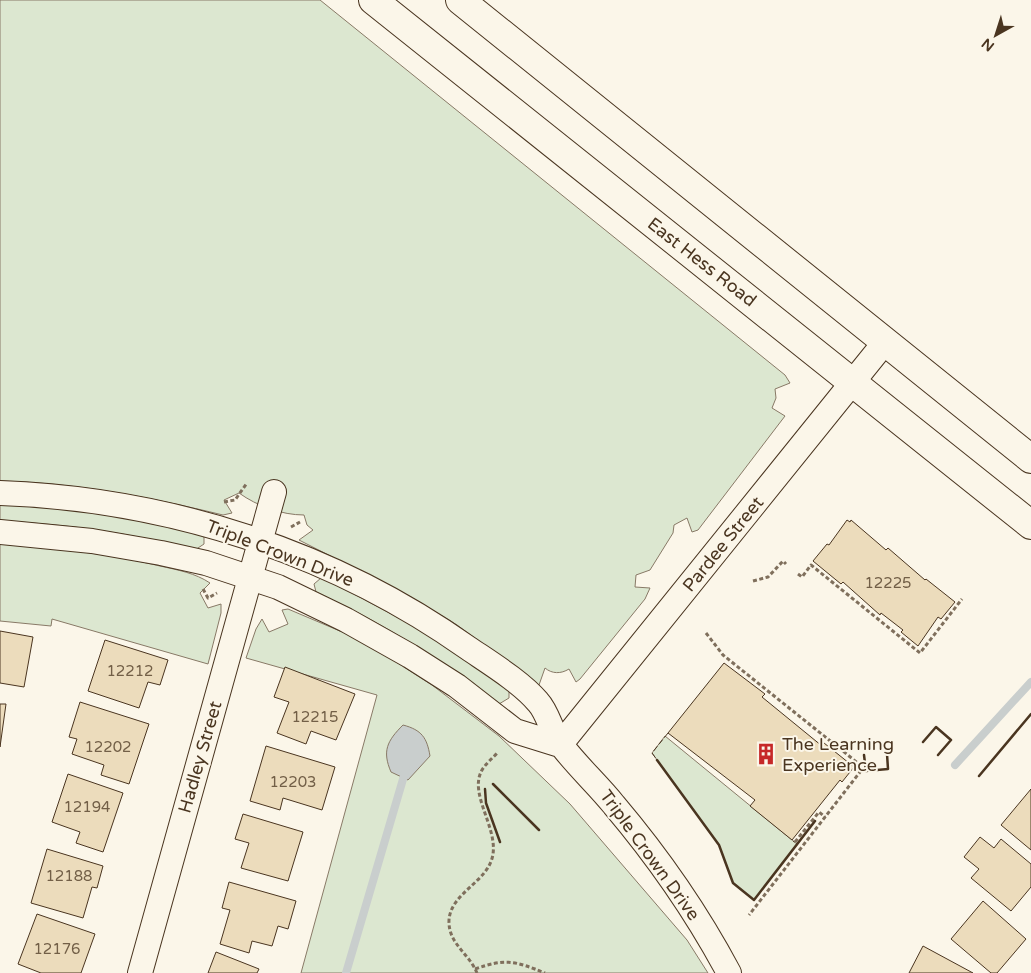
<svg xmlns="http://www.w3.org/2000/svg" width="1031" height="973" font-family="'Varela Round',sans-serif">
	<rect width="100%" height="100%" fill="#fbf6e9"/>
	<path fill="#dce7d0" stroke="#887966" d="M0,0H320L785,375L790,383L775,389L776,398L772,408L785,416L698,530L692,532L687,518L674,525L673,533L650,570L636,575L635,587L650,588L645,599L580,679L576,682L569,669C561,674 552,674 545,668L539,685L457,625L411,597L299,540L313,530L307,525L304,515C282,515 257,506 239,493L224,500L232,513L223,515C149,497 76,483 0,481Z
		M0,504L90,511L196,532L204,537V544L195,550C131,533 67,524 0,521Z
		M0,544C54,548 107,553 160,566C178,570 195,573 210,583L200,593L208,608L221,604V613L208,664L52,619L51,626L0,621Z
		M321,578L326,579L425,632L505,687L509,692V698L499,704C440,660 387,625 320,594L316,592L314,584Z
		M288,609L347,634L387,656L432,685L499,736L570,804L687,940L708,973H301L377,695L246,658L256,629L262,619L269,632L288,624L282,610Z
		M665,736L797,844L754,900L733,883L719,845L652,753Z"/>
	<path fill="#c9cecd" stroke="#887966" d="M403,725C422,730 427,738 430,756L408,780L391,772C382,751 387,741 403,725Z"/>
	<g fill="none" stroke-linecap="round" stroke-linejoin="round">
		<path stroke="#c9cecd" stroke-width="8" d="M955,765L1031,682
			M346,973L406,769"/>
	</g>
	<path fill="#ecdcbc" stroke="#4a3520" d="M847,520L850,522L851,520L886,550L888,548L925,580L926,579L955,602L941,619L938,617L918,646L901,632L903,630L881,613L880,615L843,582L841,584L813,561L827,544L829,545Z
		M0,631L33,637L24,687L0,683Z
		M105,640L168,660L160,685L148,682L139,708L88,691Z
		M724,663L765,694L762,697L822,746L824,743L854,767L842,782L840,780L792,840L750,806L755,800L668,733Z
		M285,667L355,694L336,740L311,731L306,744L277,733L289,702L274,697Z
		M80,702L149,724L129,784L101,775L104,765L72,754L77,739L69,737Z
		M0,704H6L0,747Z
		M266,746L335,767L322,810L283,798L280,810L250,801Z
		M68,774L123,793L103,852L76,843L80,832L52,822Z
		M1031,789V850L1001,825Z
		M243,814L303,832L288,881L241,868L249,843L235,839Z
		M980,837L994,848L1001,839L1031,864V887L1011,911L971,878L979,869L964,857Z
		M47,849L103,866L97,888L92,887L83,918L31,903Z
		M229,882L296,901L288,929L278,926L272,946L252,941L249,953L220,944L230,910L222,908Z
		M983,901L1026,939L997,973H991L951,939Z
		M37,914L95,934L81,973H41L18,964Z
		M923,946L973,973H909Z
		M216,952L259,969L257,973H208Z"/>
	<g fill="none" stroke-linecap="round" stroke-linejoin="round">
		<g stroke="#4a3520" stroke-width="26">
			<path id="minor" d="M0,493C167,499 331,551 468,648C490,663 521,682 538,702C549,714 551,733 562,746C578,767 598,785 614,805C658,857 697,913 729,973
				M0,532L92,541L161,553L206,563L278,587L346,620L410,656L457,686L515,731L560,745
				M560,745L885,342
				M140,973L274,492"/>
		</g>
		<g stroke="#4a3520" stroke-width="30">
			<path id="secondary" d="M373,0L1031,525
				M460,0L1031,459"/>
		</g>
		<path stroke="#7f6f5c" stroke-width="3" stroke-dasharray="4 2.5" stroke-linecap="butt" d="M224,502L235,500L247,483
			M291,527L300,522
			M798,574L802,577L811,565L920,653L962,599
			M753,581L768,577L783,561L786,564
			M203,589L208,598L217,593
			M706,633L723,655L859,764L860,772L749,915
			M795,842L819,812L825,817
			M475,969C506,958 515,961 545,973
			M477,973C469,953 448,944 449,920C451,892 489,882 493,854C497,827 470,795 481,772C484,765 493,758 498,752"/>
		<use href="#minor" stroke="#fbf6e9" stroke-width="24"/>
		<use href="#secondary" stroke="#fbf6e9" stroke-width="28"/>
		<path stroke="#4a3520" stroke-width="1" stroke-dasharray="6 2.5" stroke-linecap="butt" d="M668,733L652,753L719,845L733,883L754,900L797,844L793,841"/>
		<path stroke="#4a3520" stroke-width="2.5" d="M923,742L936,727L951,740L938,755
			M864,755L866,771L888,769L887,754
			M657,760L719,845L733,883L754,900L815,821
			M979,776L1031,714
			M493,784L539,830
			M485,789L486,803L500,842"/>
	</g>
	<defs>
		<g id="building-bare" transform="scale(1.725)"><path d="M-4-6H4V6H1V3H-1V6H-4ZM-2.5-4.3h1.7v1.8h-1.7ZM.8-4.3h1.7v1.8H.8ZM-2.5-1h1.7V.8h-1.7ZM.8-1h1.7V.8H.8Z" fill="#c62828" stroke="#fbf6e9" stroke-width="2.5" paint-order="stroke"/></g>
	</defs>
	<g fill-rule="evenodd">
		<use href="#building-bare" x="766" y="754"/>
	</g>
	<g text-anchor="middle" stroke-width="4" stroke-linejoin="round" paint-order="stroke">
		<g font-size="15" fill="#725f47">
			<text x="888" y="588">12225</text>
			<text x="130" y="676">12212</text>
			<text x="315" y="722">12215</text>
			<text x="108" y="752">12202</text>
			<text x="293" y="787">12203</text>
			<text x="87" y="812">12194</text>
			<text x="69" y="881">12188</text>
			<text x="57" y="954">12176</text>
		</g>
		<g font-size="18" fill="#4a3520" stroke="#fbf6e9">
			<text transform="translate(702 262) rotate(38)" y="6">East Hess Road</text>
			<text transform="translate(723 544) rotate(-51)" y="6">Pardee Street</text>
			<text transform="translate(280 553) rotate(21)" y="6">Triple Crown Drive</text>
			<text transform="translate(200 757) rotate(-74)" y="6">Hadley Street</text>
			<text transform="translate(650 855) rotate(54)" y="6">Triple Crown Drive</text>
		</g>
		<g font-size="18" fill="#4a3520" stroke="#fbf6e9" text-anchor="start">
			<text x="782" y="750">The Learning<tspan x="782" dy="21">Experience</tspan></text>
		</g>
	</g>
	<g transform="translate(996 35) rotate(219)" stroke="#fbf6e9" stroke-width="4" paint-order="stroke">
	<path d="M0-4L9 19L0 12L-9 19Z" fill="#4a3520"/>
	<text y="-8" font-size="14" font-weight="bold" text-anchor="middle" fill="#4a3520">N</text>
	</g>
</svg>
